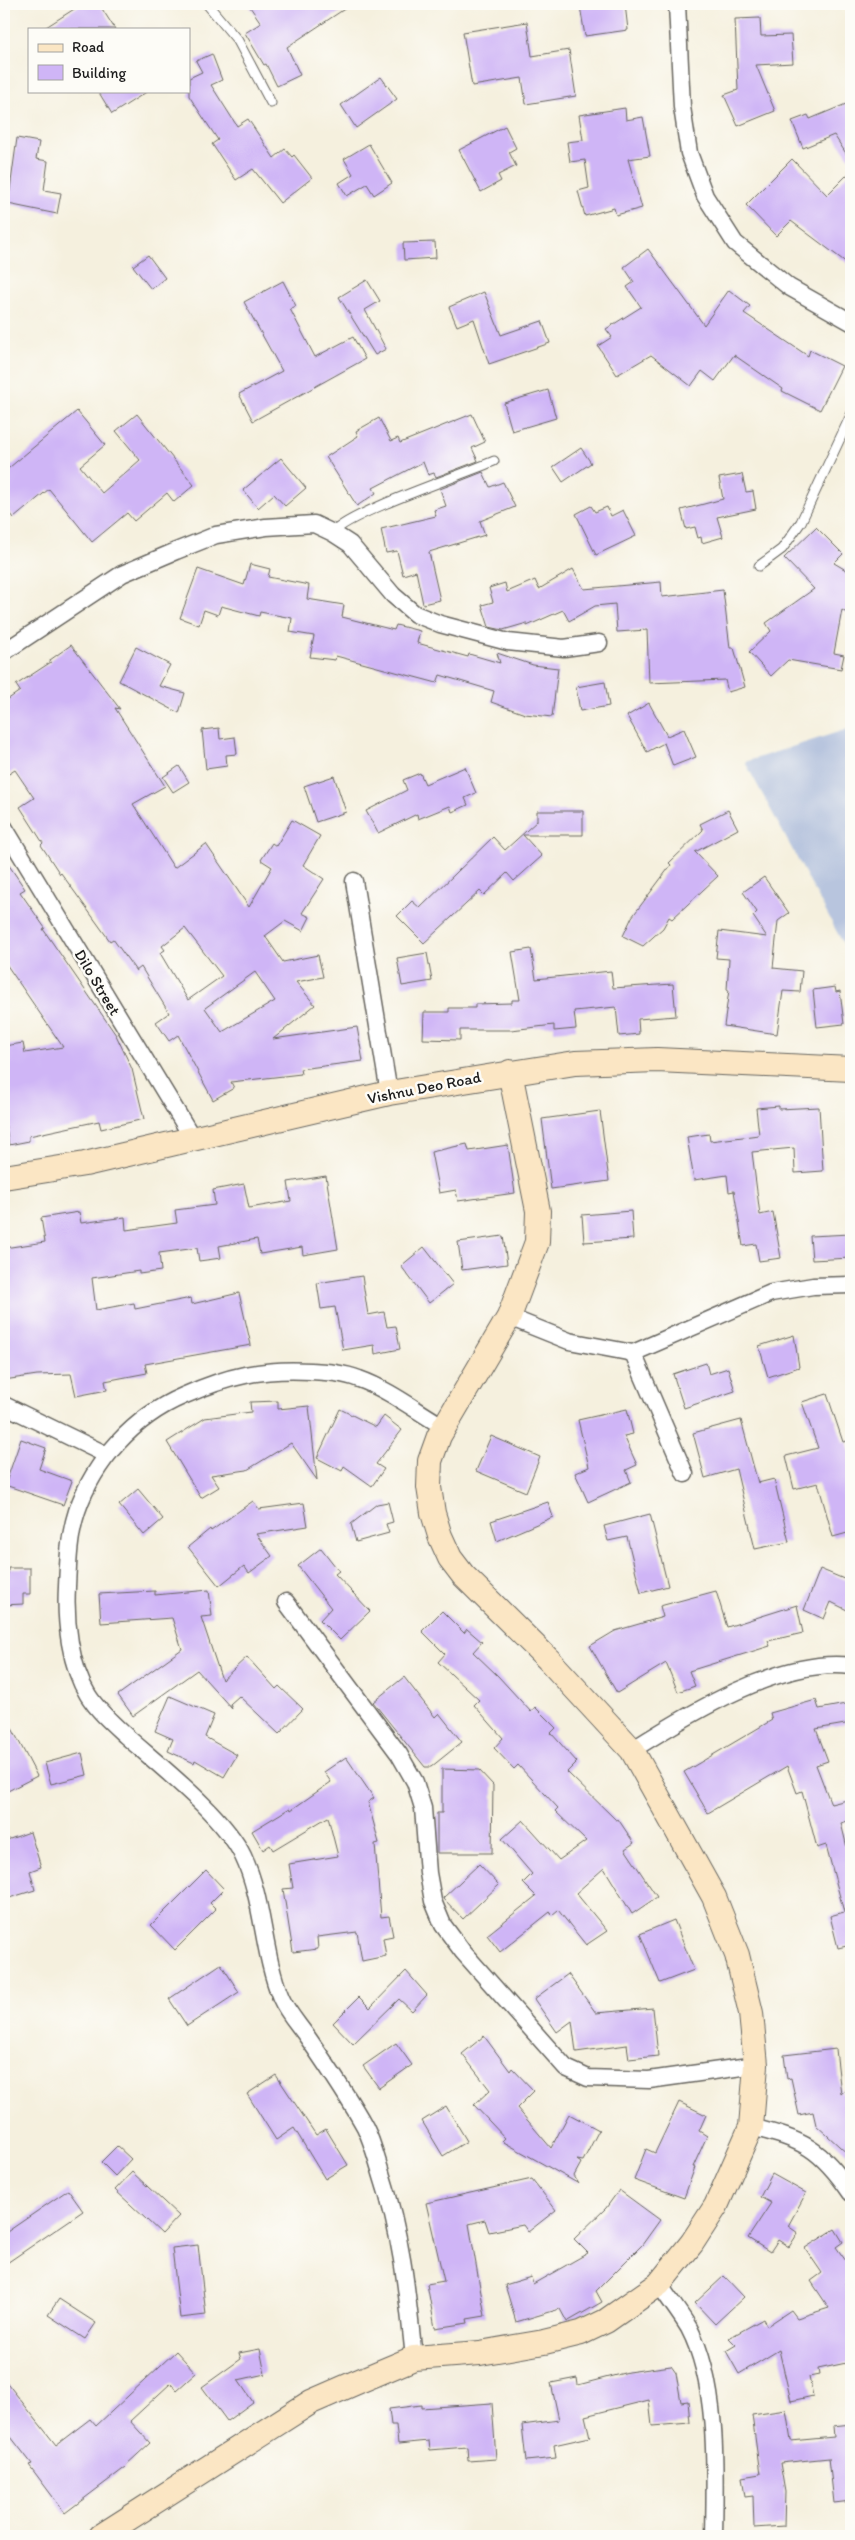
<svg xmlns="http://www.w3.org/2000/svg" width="855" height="2540" font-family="Itim,sans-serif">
	<rect width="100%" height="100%" fill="#fdfcf7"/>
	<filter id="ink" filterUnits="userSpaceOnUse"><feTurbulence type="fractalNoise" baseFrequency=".02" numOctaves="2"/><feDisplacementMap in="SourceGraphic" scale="10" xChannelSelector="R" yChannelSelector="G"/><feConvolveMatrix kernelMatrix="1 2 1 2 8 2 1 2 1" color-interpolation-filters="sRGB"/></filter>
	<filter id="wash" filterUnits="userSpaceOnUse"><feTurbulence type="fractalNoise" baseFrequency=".0096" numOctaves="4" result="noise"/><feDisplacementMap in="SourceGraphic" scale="20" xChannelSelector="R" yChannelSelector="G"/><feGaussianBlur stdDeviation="1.12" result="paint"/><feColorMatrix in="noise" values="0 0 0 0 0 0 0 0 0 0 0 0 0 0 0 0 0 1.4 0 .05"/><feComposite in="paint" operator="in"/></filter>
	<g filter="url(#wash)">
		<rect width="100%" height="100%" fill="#f5f0de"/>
		<path fill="#b8c5de" d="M851,728V958L745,762Z"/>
		<g id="blocks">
			<path fill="#cfb5f6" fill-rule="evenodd" d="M82,4H99L115,29H43Z
				M248,4H352L287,47L300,75L277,86L266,64L264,65L245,33L261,23Z
				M596,4H625L628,30L585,36L580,6Z
				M760,18L761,36L791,35L793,63L756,65L775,111L738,126L724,95L738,90L735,19Z
				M527,22L532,56L569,50L576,96L526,104L522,78L472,86L463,32Z
				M212,54L222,80L211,85L237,126L248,119L274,158L285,149L292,157L294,155L312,178L280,203L253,169L236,180L212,144L218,140L189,96V78L202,72L196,61Z
				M381,77L397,99L356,128L341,105Z
				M98,91H148L112,114Z
				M846,104L851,116V161L834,135L803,148L792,121L808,115L810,119Z
				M625,108L626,120L643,117L650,156L628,159L642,208L616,215L614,208L585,216L578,191L589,188L585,160L570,162L567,142L583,140L579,115Z
				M505,126L516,148L509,152L516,166L498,175L501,181L481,192L459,150Z
				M17,138L39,142L36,159L48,161L44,190L61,193L57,214L8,204Z
				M369,144L392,183L374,195L367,184L347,196L339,183L353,174L344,159Z
				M792,159L827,195L851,171V266L791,221L776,236L746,205Z
				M435,242L436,258L404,260L403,243Z
				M648,249L704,325L729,290L750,306L744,313L808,356L810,350L842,366L820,410L782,391L783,389L734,355L715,381L702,371L691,386L651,355L617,375L598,346L612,337L606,329L641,307L627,287L634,282L624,267Z
				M148,255L165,278L151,289L133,266Z
				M367,280L380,301L365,310L386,349L375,355L339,297Z
				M283,281L296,306L290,309L315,357L353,337L365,359L253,421L239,394L282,371L244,302Z
				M484,292L501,335L542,321L550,343L489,364L474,319L457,326L449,307Z
				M548,390L556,418L512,431L504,403Z
				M77,411L105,445L80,466L102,493L140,460L116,431L137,414L194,485L174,502L167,493L134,521L127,513L92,542L49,489L14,518L4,505V472Z
				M472,414L485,442L472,448L478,461L436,477L434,473L428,475L423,462L373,488L376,493L357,506L326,457L358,436L356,431L379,418L391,441L398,438L400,443Z
				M581,448L591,463L563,482L553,467Z
				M281,458L306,488L285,506L274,494L258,508L243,490Z
				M483,472L490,487L503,482L515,507L480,521L485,535L429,552L440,600L423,604L416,571L403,575L397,551L386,553L381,529L436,516L434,510L446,506L440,489Z
				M742,474L746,492L753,491L756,509L717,517L723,537L702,543L701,537L698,538L695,527L686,529L681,510L723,499L719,478Z
				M591,506L595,512L607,507L611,516L623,510L636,536L596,555L576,514Z
				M816,527L843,554L834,563L851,573V616L842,610L834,653L844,655L841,669L788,660L771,676L749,652L771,631L766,623L814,589L784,558Z
				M250,564L270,569L268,577L309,585L307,599L344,605L342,617L394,630L396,625L420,631L417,643L468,657L469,654L500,663L497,653L533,665L558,668L552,717L525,714L491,702L494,691L440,675L437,683L336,656L335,660L310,657L314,636L290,632L292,618L260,612L259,616L221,606L218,615L204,610L199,625L180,618L198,569L244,585Z
				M573,569L584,589L661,582L662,597L723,590L730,648H734L745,687L728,692L725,680L649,683L647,630L617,632L615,604L595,606L569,621L563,610L527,626V623L503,630L489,627L482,605L493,602L489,588L505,583L507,592L535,580L539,589Z
				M71,645L120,709L115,708L165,786L133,804L174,868L206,844L249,907L272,867L261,860L272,843L276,846L292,820L320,836L303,865L324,879L302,913L310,917L303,931L285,921L265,936L283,962L318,955L323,977L296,982L315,1005L273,1039L357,1027L363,1061L300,1069L301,1074L231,1082L234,1088L213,1100L178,1035L169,1041L156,1022L169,1013L141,967L136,971L113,939L110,941L61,873L60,874L41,845L43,843L20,807L34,798L15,770L4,777V702L20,691L16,685L51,662L50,660ZM185,928L222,976L188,1000L160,953L165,950L162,946ZM255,972L275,1001L222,1032L205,1008Z
				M136,647L170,665L159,686L185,693L179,713L119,681Z
				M605,682L609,706L580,711L576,687Z
				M649,703L667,736L684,729L696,757L673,766L664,743L647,752L627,716Z
				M219,728L220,739L235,737L237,754L226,755L227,766L206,769L202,730Z
				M179,766L189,782L173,792L163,777Z
				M465,767L476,793L465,798L468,805L452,812L450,806L418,819L417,814L378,833L366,811L407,790L403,780L420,773L425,784Z
				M334,776L346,812L316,822L304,786Z
				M728,810L738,829L695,852L718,876L672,919L669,917L663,928L643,946L623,936L632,917L671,865L669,863L703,830L700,824Z
				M537,811H583V835H523L542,856L514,881L507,873L484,895L480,891L424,943L397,916L412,901L420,908L493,837L505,850L537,821Z
				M4,858L25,889L20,892L45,928L43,929L116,1035L132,1069L144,1119L101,1129L99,1121L29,1136V1141L9,1145L4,1117V1046L23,1043L25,1053L63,1047L4,961Z
				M764,877L789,913L778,921L773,968L802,971L800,992L783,991L777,1034L724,1026L729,990H727L729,959L716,958L719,931L767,937L753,916L757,912L743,892Z
				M531,949L536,979L611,971L613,988L673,984L676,1016L638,1019L639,1034L619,1036L616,1007L574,1011L576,1029L554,1031V1025L511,1030H460V1040L423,1039L424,1012H449V1008H475V1004L512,1003V1000H520L512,952Z
				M427,953L432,981L402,986L397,958Z
				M835,987L836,992L840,991L844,1024L817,1027L813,990Z
				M779,1106V1109L819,1107L823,1171L795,1173L794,1148L752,1152L760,1215L773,1212L781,1258L759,1261L756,1244L743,1246L734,1191L729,1192L727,1175L694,1180L687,1137L709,1134L710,1141L759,1135L756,1108Z
				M600,1111L609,1181L551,1189L542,1119Z
				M467,1144L469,1151L508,1145L515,1193L458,1201L456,1190L439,1193L431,1152Z
				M326,1176L338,1249L303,1255L302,1247L260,1254L257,1239L219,1246L221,1258L199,1261L197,1248L159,1253L161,1271L139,1274V1271L92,1278L96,1310L134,1303L135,1309L191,1298L192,1304L239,1293L251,1345L145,1364L147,1373L105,1381L107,1390L76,1396L71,1374L37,1375L4,1380V1318L8,1317L4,1290V1248L45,1242L41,1218L79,1212L81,1223L125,1217L126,1230L177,1223L175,1210L215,1205L213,1190L244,1184L249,1208L291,1201L288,1182Z
				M631,1211L633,1239L584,1242L582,1215Z
				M851,1234V1258L812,1260L810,1236Z
				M503,1236L507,1264L462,1270L458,1242Z
				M424,1247L453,1284L429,1303L401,1266Z
				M362,1276L368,1315L384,1312L387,1327L396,1326L400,1349L375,1354L374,1345L343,1350L335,1307L321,1309L317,1283Z
				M794,1335L799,1367L768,1377L759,1346Z
				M706,1363L709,1374L728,1368L735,1391L684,1408L673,1374Z
				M827,1394L843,1442L847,1441L851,1457V1532L833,1537L818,1483L794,1489L786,1456L818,1448L802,1402Z
				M278,1401V1409L309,1406L317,1480L291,1443L247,1470L211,1475L219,1487L201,1498L167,1442L205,1418L251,1412L250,1402Z
				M340,1409L376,1427L384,1416L402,1430L376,1464L384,1469L372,1486L344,1466L342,1471L317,1458Z
				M627,1409L633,1434L624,1436L637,1465L626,1470L631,1482L588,1502L575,1473L589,1467L578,1420Z
				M741,1420L758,1483L774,1479L789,1542L755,1549L736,1469L705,1478L693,1433Z
				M491,1436L540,1457L526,1492L476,1471Z
				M21,1439L46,1448L39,1469L72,1481L63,1505L5,1485Z
				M138,1489L163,1519L144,1535L119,1505Z
				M253,1501L259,1509L304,1503L308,1526L256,1534L272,1556L249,1573L244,1566L219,1586L188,1547L210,1529L211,1531Z
				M388,1502L393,1522L386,1524L389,1533L356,1542L351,1524L377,1504Z
				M548,1502L553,1517L497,1541L491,1521Z
				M650,1514L668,1586L641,1593L627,1537L608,1541L604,1526Z
				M321,1548L339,1571L335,1574L370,1611L340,1640L320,1620L331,1608L298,1566Z
				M8,1568H30V1594H23V1604L4,1605V1574H8Z
				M820,1569L851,1582V1612L831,1602L824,1619L804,1610Z
				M209,1590L212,1616L201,1617L222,1680L247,1657L276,1689L279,1686L303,1709L279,1734L239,1696L230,1704L232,1709L197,1670L133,1716L118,1695L182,1649L172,1618L101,1623L99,1594L155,1591V1595Z
				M716,1591L727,1627L797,1605L803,1633L768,1641L770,1646L689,1671L695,1686L678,1692L666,1663L617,1693L590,1646L615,1631L663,1617L660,1606Z
				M442,1611L464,1633L467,1629L482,1642L473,1652L498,1676L531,1712L535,1707L556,1728L551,1733L577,1762L567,1772L616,1820L618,1819L634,1843L625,1849L657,1897L632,1914L604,1868L576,1893L607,1931L586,1945L558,1910L552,1915L550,1912L500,1952L487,1935L536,1896L523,1883L532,1874L502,1839L523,1820L559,1860L586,1841L555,1811L558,1808L518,1765L514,1769L494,1748L503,1738L474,1705L479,1700L438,1662L445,1654L422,1631Z
				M404,1677L435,1717L439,1713L462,1742L431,1767H425L373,1702Z
				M170,1696L214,1715L205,1737L237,1755L224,1777L195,1760L194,1763L168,1751L173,1739L155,1731Z
				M816,1700L819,1709L851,1703V1723L816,1729L828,1761L816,1765L831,1804L847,1800L851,1814V1820L841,1823L851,1864V1945L838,1948L830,1916L844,1912L826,1845L817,1848L802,1791L797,1793L787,1766L708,1813L684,1772L772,1720L770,1713Z
				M4,1713L37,1776L4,1793Z
				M82,1753L87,1775L51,1784L45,1763Z
				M346,1757L374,1798L368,1802L379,1843L375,1844L381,1917L389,1916L393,1936L383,1938L386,1956L362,1961L357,1932L317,1937L318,1949L293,1952L283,1889L293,1888L289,1864L338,1856L328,1817L273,1850L270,1845L263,1850L252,1831L290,1808L291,1810L331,1782L324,1772Z
				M442,1769L479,1770L493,1785L492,1853H437V1813H442Z
				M30,1832L41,1867L30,1871L35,1890L9,1898L4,1882V1841Z
				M479,1864L499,1885L463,1919L443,1898Z
				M206,1870L224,1889L210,1903L216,1909L175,1950L151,1925Z
				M674,1920L694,1970L660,1983L640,1934Z
				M221,1964L239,1992L187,2026L169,1999Z
				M406,1971L427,1995L412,2011L399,1999L353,2044L333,2023L359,1997L370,2008Z
				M568,1974L596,2013L653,2008L658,2056L629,2059L627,2045L576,2052L572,2021L557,2032L534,1999Z
				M484,2036L510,2071L512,2068L534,2091L517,2108L551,2148L569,2114L599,2130L583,2161L577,2160L581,2163L574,2176L579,2184L502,2141L505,2138L474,2105L490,2090L462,2054Z
				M396,2043L412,2065L379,2088L363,2066Z
				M836,2049L841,2094L851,2085V2157L816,2125L813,2112L799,2115L791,2078L787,2079L784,2055Z
				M276,2075L316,2135L326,2129L348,2165L325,2179L294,2128L276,2140L247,2094Z
				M679,2102L706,2115L699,2131L707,2136L693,2167H695L684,2198L634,2180L646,2149L655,2153Z
				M446,2106L467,2141L443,2156L422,2121Z
				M117,2146L131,2159L115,2176L101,2162Z
				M132,2172L179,2216L162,2234L115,2190Z
				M772,2174L806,2193L788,2226L798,2233L789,2247L778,2240L770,2252L748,2238L771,2203L760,2197Z
				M532,2179L556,2210L528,2232L523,2225L489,2232L485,2220L469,2224L485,2316L467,2319L468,2323L435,2328L427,2284L444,2281L426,2203Z
				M68,2190L83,2211L4,2265V2234Z
				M619,2190L660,2220L642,2245L596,2291L602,2302L567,2322L560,2309L516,2322L505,2285L531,2277L533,2284L588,2253L574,2239L606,2208Z
				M835,2229L843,2242L836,2247L851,2268V2278L845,2283L851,2302V2362L818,2369L819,2375L809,2377L813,2396L791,2401L779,2350L739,2374L726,2351L736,2345L729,2338L763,2319L767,2326L791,2310L797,2318L829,2308L811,2281L822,2273L805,2248Z
				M198,2245L206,2315L180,2318L172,2248Z
				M724,2276L744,2297L715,2324L695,2303Z
				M59,2299L96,2323L85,2339L48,2315Z
				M260,2349L265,2374L238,2380L253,2402L227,2421L202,2387L241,2359L239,2353Z
				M176,2351L196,2373L177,2390L171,2383L130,2421L150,2443L125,2466L126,2467L65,2513L29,2465L32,2464L4,2428V2379L56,2445L90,2419L96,2426Z
				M671,2366L676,2373L681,2402L688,2401L690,2423L652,2426L649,2400L585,2416L590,2437L554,2445L556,2458L526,2461L522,2425L559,2420L551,2383L577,2378L578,2385L628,2372Z
				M492,2403L496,2459L468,2461L467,2447L430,2450L429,2441L398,2444L396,2425H391L389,2409L421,2405V2408Z
				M786,2410L791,2441L834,2437L833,2426L851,2424V2501L834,2503L829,2458L780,2463L785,2492L784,2526L754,2528L753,2496L745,2497L742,2477L760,2474L752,2415Z"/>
		</g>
	</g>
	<g filter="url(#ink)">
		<use href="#blocks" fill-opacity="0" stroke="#686660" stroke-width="1"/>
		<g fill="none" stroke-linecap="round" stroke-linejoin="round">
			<g stroke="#686660" stroke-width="11">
				<path id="lane" d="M207,4L238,41L271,103
					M333,533C347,513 465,474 494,461
					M759,566L782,549L801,522L851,415"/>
			</g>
			<g stroke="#686660" stroke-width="19">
				<path id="street" d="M677,4L682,107L689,153L705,196L735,243L789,287L851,322
					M4,652L122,574L176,551L216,535L266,527L314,524L333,533L350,544L393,595L415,614L440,624L508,642L564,648L599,643
					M4,827L192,1137
					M354,881L389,1093
					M509,1317L569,1341L633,1353L771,1293L813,1286L851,1285
					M633,1353L685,1474
					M4,1405L107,1455
					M286,1602L399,1754L415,1782L423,1808L428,1873L433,1901L443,1925L463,1952L566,2068L588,2078L649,2080L756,2065
					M632,1750C689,1714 781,1657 851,1666
					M751,2127C804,2140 820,2148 851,2193
					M659,2284C668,2298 680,2313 689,2328C719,2385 715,2474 714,2536
					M414,2358C407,2291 402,2237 381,2173C376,2157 372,2141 365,2127C348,2096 328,2067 308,2038C299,2025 287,2012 281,1998C262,1952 264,1900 243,1856C224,1816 161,1767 126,1736C113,1724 98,1711 88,1695C70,1666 65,1621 67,1587C68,1562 69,1535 77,1511C94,1461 134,1417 183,1396C228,1376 262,1368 311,1371C328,1372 344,1373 359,1379C388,1389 418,1412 444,1427"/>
			</g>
			<g stroke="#686660" stroke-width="26">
				<path id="secondary" d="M4,1177L85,1164L389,1093L575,1063L657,1060L851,1069
					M101,2536L311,2402L357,2382L414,2358L480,2353L544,2342L581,2333L606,2321L659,2284L692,2243L716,2206L751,2127L756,2065L751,2013L737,1955L714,1897L632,1750L548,1659L463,1575L450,1558L440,1536L433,1513L429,1487L430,1461L439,1436L509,1317L537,1242L538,1211L510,1072"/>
			</g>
			<use href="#lane" stroke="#fff" stroke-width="9"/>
			<use href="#street" stroke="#fff" stroke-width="16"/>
			<use href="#secondary" stroke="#fbe6c4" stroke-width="24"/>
		</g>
	</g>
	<g text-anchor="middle" stroke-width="5" stroke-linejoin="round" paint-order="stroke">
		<g font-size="16" fill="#1c1c1c" stroke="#fdfcf7">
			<text transform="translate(98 982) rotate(59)" y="6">Dilo Street</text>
			<text transform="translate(424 1087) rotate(-11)" y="6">Vishnu Deo Road</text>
		</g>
	</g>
	<rect width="855" height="2540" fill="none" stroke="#fdfcf7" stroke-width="20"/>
	<rect x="28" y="28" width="162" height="65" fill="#fdfcf7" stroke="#a3a29f"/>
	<rect x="38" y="44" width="25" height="8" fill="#fbe6c4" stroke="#a3a29f"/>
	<text x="72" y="52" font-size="15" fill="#1c1c1c">Road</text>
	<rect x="38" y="65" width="25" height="15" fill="#cfb5f6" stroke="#a3a29f"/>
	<text x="72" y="78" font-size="15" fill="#1c1c1c">Building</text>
</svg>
